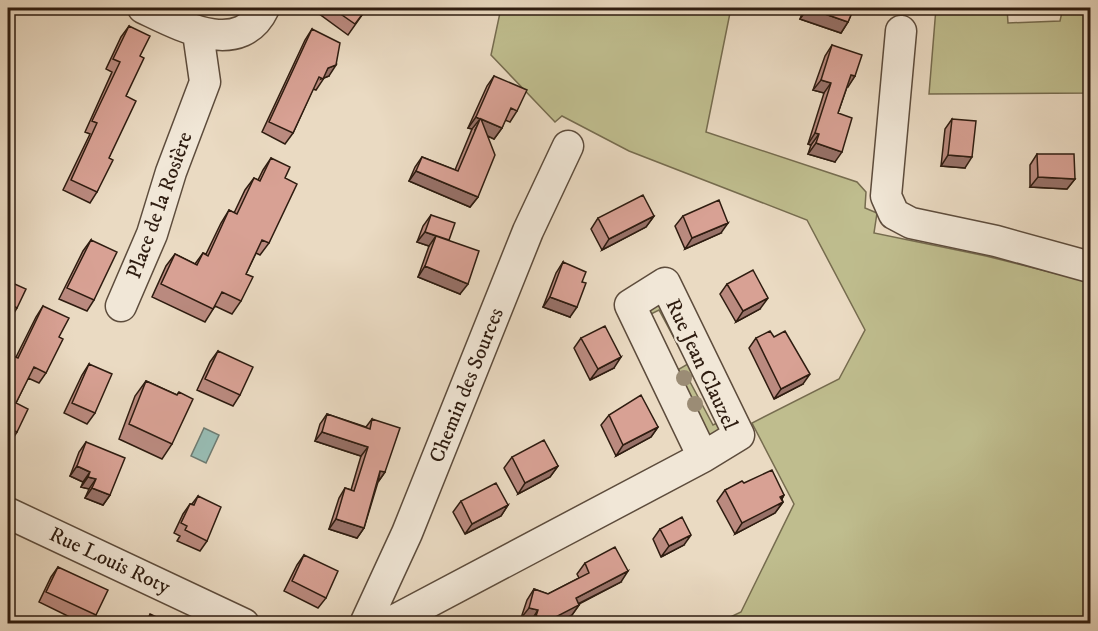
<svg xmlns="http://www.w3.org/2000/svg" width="1098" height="631" font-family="'IM FELL DW Pica',serif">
	<rect width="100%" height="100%" fill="#eadac2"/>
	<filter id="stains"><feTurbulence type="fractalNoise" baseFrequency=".00333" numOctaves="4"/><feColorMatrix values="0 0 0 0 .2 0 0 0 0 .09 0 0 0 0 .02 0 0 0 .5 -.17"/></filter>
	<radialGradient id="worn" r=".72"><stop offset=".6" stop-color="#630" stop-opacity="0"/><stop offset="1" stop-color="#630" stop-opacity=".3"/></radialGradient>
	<path fill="#bfbd8e" stroke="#766c4f" stroke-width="1.5" d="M501,8H731L706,132L857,182L866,192L865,208L877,213L874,233L986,256L1090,282V623H718L741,612L794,504L752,423L839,379L865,330L807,220L629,151L562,116L555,122L491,55Z
		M936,8H1007L1008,23L1060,21L1063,8H1090V93L929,94Z
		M658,298L701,370L688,378L713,425L727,418L725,433L708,436L674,372L688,364L659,310L645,317L646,305Z"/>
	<path fill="#98bbb2" stroke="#6e7b71" stroke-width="1.5" d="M204,428L219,435L206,463L191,456Z"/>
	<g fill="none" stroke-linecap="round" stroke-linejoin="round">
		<g stroke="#5d4c3c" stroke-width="33">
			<path id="minor" d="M143,8C179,25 240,59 264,8
				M901,31L886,196L894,214L911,223L996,241L1090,267
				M121,306L152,234L171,172L205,82L198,33
				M8,513L244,624
				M365,624L407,533L528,231L568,146
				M379,624L393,621L703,457L739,435L665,283L630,305L703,457"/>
		</g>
		<use href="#minor" stroke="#f1e7d7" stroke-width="30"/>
	</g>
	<g fill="#9b8c75">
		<circle cx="684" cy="378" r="8"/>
		<circle cx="695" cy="404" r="8"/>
	</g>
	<path fill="#ba8a7f" stroke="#2e1c10" stroke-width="1.5" d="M322,8H367L348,35L318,13Z
		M804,8H854L848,22L841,33L800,19Z
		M1007,8H1051L1048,13L1007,14Z
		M129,26L140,56L126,96L109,158L97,192L90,203L63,190L90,134L85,132L112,72L106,69L121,37Z
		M312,29L329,76L324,78L316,90L313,89L293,133L285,144L262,132L305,40Z
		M832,45L855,76L847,87L838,113L835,162L808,154L811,145L808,144L824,93L813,90L825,56Z
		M494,76L517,111L510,122L505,120L502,128L494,139L488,136L478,197L470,207L409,181L415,167L422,157L455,170L472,129L468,128L487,86Z
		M952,119L965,168L941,166L945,129Z
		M1037,154L1075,179L1067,189L1030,187V165Z
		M271,158L285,178L269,243L260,255L256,253L246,274L241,301L232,314L215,306L205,322L152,297L166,266L175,254L195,264L203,253L206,254L221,223L229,210L234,213L245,190L254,178L258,180L263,170Z
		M431,215L449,240L460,294L418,277L429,246L417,242L423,226Z
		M654,216L646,227L602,250L591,229L598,218Z
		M683,216L721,233L685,249L675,226Z
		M91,240L94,300L87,311L59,299L83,251Z
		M563,262L570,317L543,307L556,273Z
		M8,282L17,308L14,313L8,310Z
		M727,284L760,309L736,322L720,294Z
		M43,306L59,337L46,373L39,383L28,378L16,403L17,432L10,443L8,441V354L16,357L36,317Z
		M581,338L614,368L590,380L574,348Z
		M756,338L803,384L774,399L749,348Z
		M218,351L240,395L233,406L197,390L210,362Z
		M89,364L95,413L87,424L64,413L82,375Z
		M146,381L177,395L179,392L172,444L162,459L119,439L135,396Z
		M327,414L366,427L372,419L385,472L378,482L364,528L357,538L329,529L339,498L345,488L351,490L361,456L315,441L320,424Z
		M609,415L658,427L651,437L616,456L601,425Z
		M86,442L110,495L103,505L85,498L89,489L81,487L83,482L70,476L79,452Z
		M512,457L558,466L550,477L518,494L504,468Z
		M744,483L784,495L782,499L783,502L775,513L735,534L717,501L725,490Z
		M198,496L207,541L200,551L177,541L180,536L174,533L183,514L190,504H192Z
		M461,501L508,505L501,516L465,534L453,512Z
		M660,529L684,545L661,557L653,539Z
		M304,555L326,598L318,608L284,591L297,565Z
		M585,563L621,582L579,604V605L572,615L556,624H530L531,621L521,618L527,600L534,589L548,594L579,578L577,574Z
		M58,567L96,615L90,624H84L39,602L51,577Z"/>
	<path fill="#977168" stroke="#2e1c10" stroke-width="1.5" d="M808,8L848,22L841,33L800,19Z
		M1011,8H1051L1048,13L1007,14Z
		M336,65L329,76L321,79L328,68Z
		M851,75L855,76L848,87L844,85Z
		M821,80L831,83L824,93L813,90Z
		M476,117L480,119L472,129L468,128Z
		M481,119L502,128L494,139L475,130Z
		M815,133L819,134L811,145L808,144Z
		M816,143L842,152L835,162L808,154Z
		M948,155L972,157L965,168L941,166Z
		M416,171L478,197L470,207L409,181Z
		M1038,177L1075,179L1067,189L1030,187Z
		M654,216L646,227L602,250L609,239Z
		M728,223L721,233L685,249L692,238Z
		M425,232L436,236L429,246L417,242Z
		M425,266L468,284L460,294L418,277Z
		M550,297L577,307L570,317L543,307Z
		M768,298L760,309L736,322L743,311Z
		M621,357L614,368L590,380L598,369Z
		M810,374L803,384L774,399L781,389Z
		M658,427L651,437L616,456L623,445Z
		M322,432L368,447L361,456L315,441Z
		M77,466L90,472L83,482L70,476Z
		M558,466L550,477L518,494L525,483Z
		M380,471L385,472L378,482Z
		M88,477L96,479L89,489L81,487Z
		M92,488L110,495L103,505L85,498Z
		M784,495L778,505L783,502L775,513L735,534L742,523Z
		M508,505L501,516L465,534L472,524Z
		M336,519L364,528L357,538L329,529Z
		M691,535L684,545L661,557L669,546Z
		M628,571L621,582L568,609L576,598Z
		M579,605L572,615L556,624H531L536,616Z
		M529,608L538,610L531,621L521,618Z"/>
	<path fill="#d8a194" stroke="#2e1c10" stroke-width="1.5" d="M332,8H367L355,24Z
		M808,8H854L848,22Z
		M129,26L150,36L140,56L144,58L126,96L136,101L109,158L113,160L97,192L71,180L97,123L92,121L120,62L113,59Z
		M312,29L340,43L336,65L328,68L323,79L319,77L293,133L269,122Z
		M832,45L862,55L855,76L851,75L838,113L852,118L842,152L816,143L819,134L815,133L831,83L821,80Z
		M494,76L527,90L517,111L511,108L502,128L481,119L495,155L478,197L416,171L422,157L458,171L480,119L476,117Z
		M952,119L976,121L972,157L948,155Z
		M1037,154H1074L1075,179L1038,177Z
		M271,158L290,167L285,178L297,184L269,243L262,240L246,274L253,277L241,301L222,292L213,309L161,284L175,254L197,265L203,253L208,256L229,210L237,214L254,178L260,181Z
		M643,195L654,216L609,239L598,218Z
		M719,200L728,223L692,238L683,216Z
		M431,215L455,223L449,240L425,232Z
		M436,236L479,251L468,284L425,266Z
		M91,240L117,252L94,300L67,288Z
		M563,262L586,272L582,282L586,283L577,307L550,297Z
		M753,270L768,298L743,311L727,284Z
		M8,281L26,289L17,308L8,303Z
		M43,306L69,318L59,337L63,339L46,373L34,367L16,403L28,409L17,432L8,428V354L18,358Z
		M605,326L621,357L598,369L581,338Z
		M770,331L774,337L785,331L810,374L781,389L756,338Z
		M218,351L253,367L240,395L205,379Z
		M89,364L112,374L95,413L72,403Z
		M146,381L177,395L179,392L193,399L172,444L129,424Z
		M641,395L658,427L623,445L609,415Z
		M327,414L370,429L372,419L400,428L385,472L380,471L364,528L336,519L345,488L354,491L368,447L322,432Z
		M544,440L558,466L525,483L512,457Z
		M86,442L125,458L110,495L92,488L96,479L88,477L90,472L77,466Z
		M772,470L784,495L780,497L783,502L742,523L725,490L742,481L744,483Z
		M496,483L508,505L472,524L461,501Z
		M198,496L221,507L207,541L185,530L187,526L181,523L190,504L194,505Z
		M682,517L691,535L669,546L660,529Z
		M615,547L628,571L576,598L579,605L550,620L536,616L538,610L529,608L534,589L548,594L589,573L585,563Z
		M304,555L338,571L326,598L292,581Z
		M58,567L108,590L96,615L46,592Z
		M150,614L171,624H146Z"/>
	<g text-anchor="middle" stroke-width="4.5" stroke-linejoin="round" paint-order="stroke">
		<g font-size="21" fill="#2e1c10" stroke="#f1e7d7">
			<text transform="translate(159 205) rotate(-70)" y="7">Place de la Rosière</text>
			<text transform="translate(702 364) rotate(65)" y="7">Rue Jean Clauzel</text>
			<text transform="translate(466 385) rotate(-68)" y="7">Chemin des Sources</text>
			<text transform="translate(110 560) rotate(25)" y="7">Rue Louis Roty</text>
		</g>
	</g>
	<rect width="1098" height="631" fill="none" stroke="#eadac2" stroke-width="30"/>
	<rect x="9" y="9" width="1080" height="613" fill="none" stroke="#2e1c10" stroke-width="3"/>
	<rect x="15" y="15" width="1068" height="601" fill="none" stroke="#2e1c10" stroke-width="1.5"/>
	<rect width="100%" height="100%" filter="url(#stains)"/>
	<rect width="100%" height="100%" fill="url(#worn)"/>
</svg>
